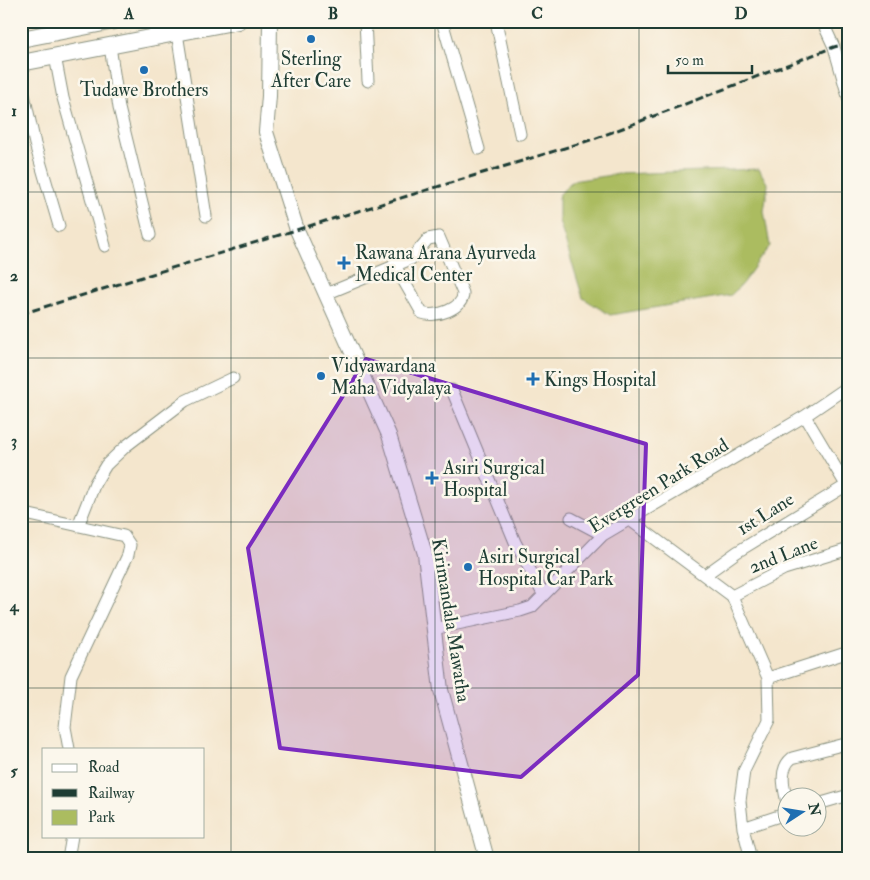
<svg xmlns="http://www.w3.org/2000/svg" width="870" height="880" font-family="'IM FELL Double Pica',serif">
	<rect width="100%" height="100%" fill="#fbf7ec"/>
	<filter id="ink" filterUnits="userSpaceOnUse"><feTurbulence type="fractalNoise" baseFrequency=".02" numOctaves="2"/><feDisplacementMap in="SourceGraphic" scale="10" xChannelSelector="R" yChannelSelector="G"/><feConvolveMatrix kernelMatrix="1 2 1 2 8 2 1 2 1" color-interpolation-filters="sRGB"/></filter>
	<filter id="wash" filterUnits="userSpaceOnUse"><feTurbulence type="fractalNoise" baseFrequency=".0096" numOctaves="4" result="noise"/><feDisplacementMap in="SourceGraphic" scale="20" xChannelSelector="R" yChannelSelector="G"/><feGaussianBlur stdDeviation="1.12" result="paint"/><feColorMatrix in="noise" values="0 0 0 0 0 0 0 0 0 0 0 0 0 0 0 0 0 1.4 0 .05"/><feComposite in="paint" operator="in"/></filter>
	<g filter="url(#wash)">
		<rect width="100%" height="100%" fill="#f4e6cd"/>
		<path fill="#abbc60" stroke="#657c4a" d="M759,169L768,185L764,211L770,246C756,262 747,281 731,295L610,315L583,298L559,221V195L572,181L618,174Z"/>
	</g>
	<g filter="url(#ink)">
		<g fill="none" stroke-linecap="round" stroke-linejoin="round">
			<g stroke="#8a9280" stroke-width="13">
				<path id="minor" d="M365,21L368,81
					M442,21L479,149
					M496,21L520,134
					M822,21L834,47L849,100
					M177,33L206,216
					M110,46L119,108L150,235
					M55,56L63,98L105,246
					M21,81L35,144L59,226
					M326,294L411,259L428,239L439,237L463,293C464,309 435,318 422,313L394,264
					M452,390L515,542L543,594
					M805,416L849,490
					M21,513L124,536L130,545L128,555L71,676L65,727L69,749
					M571,518L603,535
					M630,520L732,596L768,678L769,720L744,771L740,801L743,828L751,859
					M78,526L95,483L106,465L126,446L185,401L233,378
					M705,575L737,552L847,485
					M732,596L784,569L849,549
					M433,629L520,611L532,607L603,535L805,416L849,386
					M768,678L849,652
					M818,804L849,795
					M788,808C785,791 777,770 792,758L849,743
					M743,828L788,813
					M68,859L72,836"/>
			</g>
			<g stroke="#8a9280" stroke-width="16">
				<path id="major" d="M270,21L269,96L266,132L297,230L389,435L425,554L441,690L487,859"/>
			</g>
			<g stroke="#8a9280" stroke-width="18">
				<path id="highway" d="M21,39L114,21
					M21,63L238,21"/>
			</g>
			<use href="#minor" stroke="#fff" stroke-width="11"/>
			<use href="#major" stroke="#fff" stroke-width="14"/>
			<use href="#highway" stroke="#fff" stroke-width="16"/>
			<path stroke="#1f3d34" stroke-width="3" stroke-dasharray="8 4" stroke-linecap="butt" d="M21,314L594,139L834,47L849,43"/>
		</g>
	</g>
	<path fill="#7b2cbf" fill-opacity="0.2" stroke="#7b2cbf" stroke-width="4" stroke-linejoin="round" d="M366,359L646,444L638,675L521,777L280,748L248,548Z"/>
	<path fill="none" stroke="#1f3d34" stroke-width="1" stroke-opacity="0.55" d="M231,21V859M435,21V859M639,21V859M21,192H849M21,358H849M21,522H849M21,688H849"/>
	<g fill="#1f6fb2" stroke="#fbf7ec" stroke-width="2">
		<circle cx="311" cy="39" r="5"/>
		<circle cx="144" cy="70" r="5"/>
		<path d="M341.5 255.5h5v5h5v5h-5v5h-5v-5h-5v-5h5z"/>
		<circle cx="321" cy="376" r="5"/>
		<path d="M530.5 371.5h5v5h5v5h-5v5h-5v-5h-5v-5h5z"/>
		<path d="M429.5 470.5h5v5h5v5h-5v5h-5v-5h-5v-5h5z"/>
		<circle cx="468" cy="567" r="5"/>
	</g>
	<g text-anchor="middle" stroke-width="5" stroke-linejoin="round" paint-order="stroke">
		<g font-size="19" fill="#1f3d34" stroke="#fbf7ec" text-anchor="start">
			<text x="311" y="65" text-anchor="middle">Sterling<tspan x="311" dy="22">After Care</tspan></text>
			<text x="144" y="96" text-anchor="middle">Tudawe Brothers</text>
			<text x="355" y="259">Rawana Arana Ayurveda<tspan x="355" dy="22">Medical Center</tspan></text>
			<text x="331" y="372">Vidyawardana<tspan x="331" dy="22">Maha Vidyalaya</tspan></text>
			<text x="544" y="386">Kings Hospital</text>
			<text x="443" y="474">Asiri Surgical<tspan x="443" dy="22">Hospital</tspan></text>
			<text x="478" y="563">Asiri Surgical<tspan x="478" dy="22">Hospital Car Park</tspan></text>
		</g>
		<g font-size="19" fill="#1f3d34" stroke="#fbf7ec">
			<text transform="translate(658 485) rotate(-32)" y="7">Evergreen Park Road</text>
			<text transform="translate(765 513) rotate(-32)" y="7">1st Lane</text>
			<text transform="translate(783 554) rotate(-21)" y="7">2nd Lane</text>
			<text transform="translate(452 620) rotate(81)" y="7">Kirimandala Mawatha</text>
		</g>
	</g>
	<rect width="870" height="880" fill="none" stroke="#fbf7ec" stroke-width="55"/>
	<rect x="42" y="748" width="162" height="90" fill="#fbf7ec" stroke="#a3ada2"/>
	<rect x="52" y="764" width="25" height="8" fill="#ffffff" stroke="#a3ada2"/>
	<text x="88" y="772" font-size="15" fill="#1f3d34">Road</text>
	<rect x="52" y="789" width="25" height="8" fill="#1f3d34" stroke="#a3ada2"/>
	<text x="88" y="798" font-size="15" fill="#1f3d34">Railway</text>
	<rect x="52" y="810" width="25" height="15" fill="#abbc60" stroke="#a3ada2"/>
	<text x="88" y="822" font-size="15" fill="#1f3d34">Park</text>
	<g transform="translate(802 812) rotate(78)"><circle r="24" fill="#fbf7ec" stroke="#a3ada2"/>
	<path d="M0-4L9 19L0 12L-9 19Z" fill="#1f6fb2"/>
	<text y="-8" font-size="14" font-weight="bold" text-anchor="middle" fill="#1f3d34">N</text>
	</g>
	<path d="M668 65v8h84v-8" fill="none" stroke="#1f3d34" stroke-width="2.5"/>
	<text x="675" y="65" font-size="15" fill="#1f3d34" stroke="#fbf7ec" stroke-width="4" paint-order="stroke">50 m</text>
	<rect x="28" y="28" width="814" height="824" fill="none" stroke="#1f3d34" stroke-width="2"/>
	<g font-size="16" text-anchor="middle" font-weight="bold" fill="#1f3d34">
		<text x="129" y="19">A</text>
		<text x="333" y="19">B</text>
		<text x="537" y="19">C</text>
		<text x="741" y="19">D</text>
		<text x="14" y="116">1</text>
		<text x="14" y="281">2</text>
		<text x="14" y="446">3</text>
		<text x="14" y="611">4</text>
		<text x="14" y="776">5</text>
	</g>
</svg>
